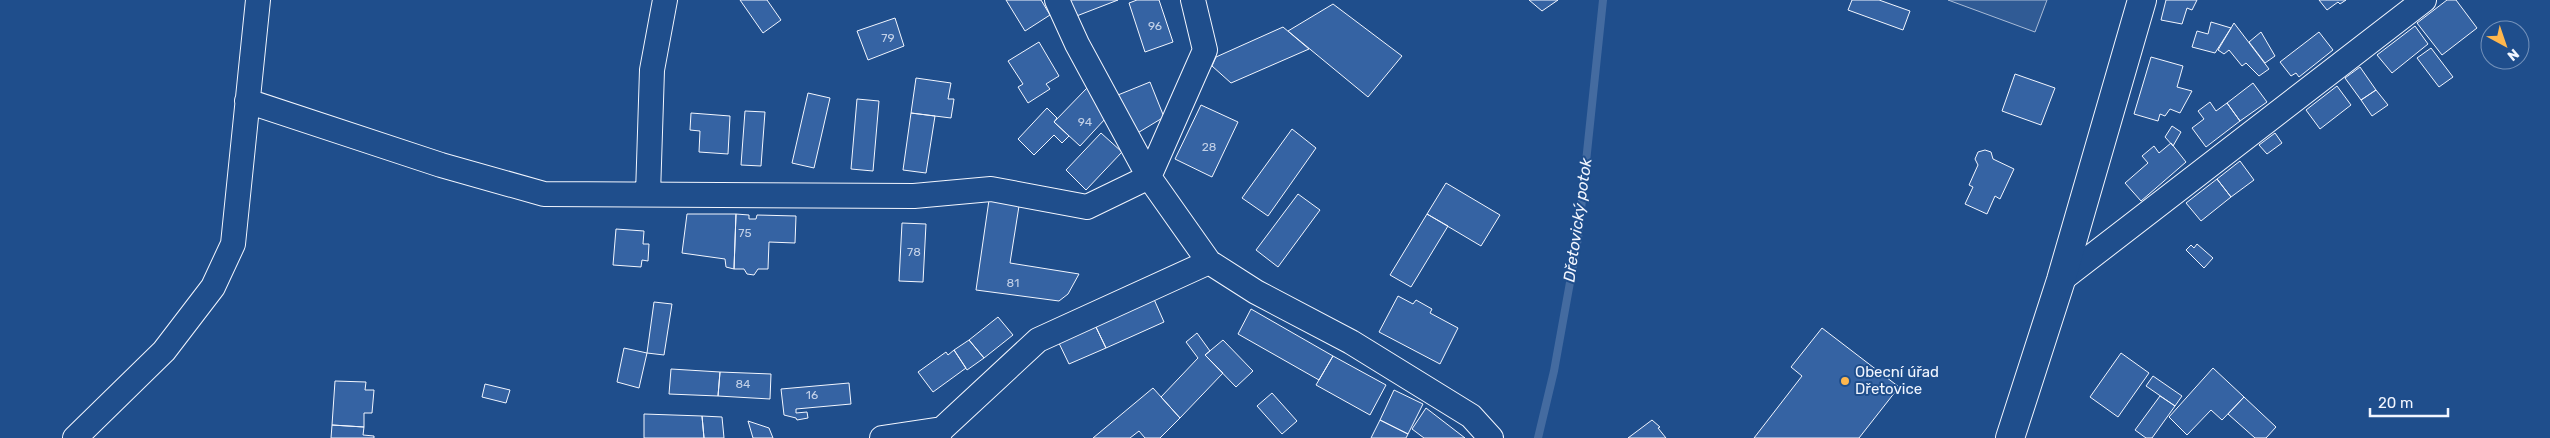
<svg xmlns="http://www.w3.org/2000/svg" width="2550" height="438" font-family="Rubik,sans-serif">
	<rect width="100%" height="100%" fill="#1f4e8c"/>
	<path fill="#305b95" stroke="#a8bbd7" d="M1948,0H2047L2035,32Z"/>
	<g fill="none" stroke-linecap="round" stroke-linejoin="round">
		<path stroke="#446ba0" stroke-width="8" d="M1538,438L1554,371L1578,238L1603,0"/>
	</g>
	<path fill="#3563a3" stroke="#f2f6ff" d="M740,0H767L781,20L763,33Z
		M1006,0H1041L1050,15L1025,31Z
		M1067,0H1118L1074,17Z
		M1137,0H1159L1173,42L1145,52L1129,3Z
		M1529,0H1558L1542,11Z
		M1852,0H1879L1910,11L1903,30L1848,10Z
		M2166,0H2197L2192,10L2187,8L2182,24L2161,20Z
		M2319,0H2346L2340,4L2338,2L2327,10Z
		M2447,0H2456L2477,28L2442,55L2417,23Z
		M1333,4L1402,56L1368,97L1288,31Z
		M895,18L904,46L868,60L857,31Z
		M2211,22L2231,28L2215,53L2192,47L2197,31L2208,34Z
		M2234,23L2269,69L2259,76L2246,63L2242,66L2229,50L2224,54L2218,50Z
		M2415,26L2428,44L2392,73L2377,55Z
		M1283,27L1309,49L1231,83L1212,66L1216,57Z
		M2261,32L2275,56L2265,63L2249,42Z
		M2319,32L2333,50L2299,77L2296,73L2291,76L2280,62Z
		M1039,42L1059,76L1046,84L1050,89L1028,103L1018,87L1023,84L1008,61Z
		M2431,48L2453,77L2439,87L2417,58Z
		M2151,57L2183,66L2177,87L2192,91L2180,113L2170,109L2165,116L2160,114L2158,121L2134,114Z
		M2360,67L2376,90L2361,100L2345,78Z
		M2015,74L2055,88L2041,125L2002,111Z
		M916,78L951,83L948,99H954L951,118L911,113Z
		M1150,82L1164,117L1131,137L1113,97Z
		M2253,83L2267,102L2240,121L2227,103Z
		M2337,86L2351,105L2320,129L2306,110Z
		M1087,88L1105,119L1080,146L1054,122Z
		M2376,90L2388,105L2372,116L2361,100Z
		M808,93L830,98L814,168L792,163Z
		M857,99L879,101L873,171L851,169Z
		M2210,102L2216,111L2227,103L2240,121L2206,147L2192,128L2204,119L2198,111Z
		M1201,105L1238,122L1212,177L1175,159Z
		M1047,108L1057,118L1054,122L1069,136L1062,143L1054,135L1034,155L1018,139Z
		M745,111L765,112L761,166L741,165Z
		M691,113L730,116L728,154L699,152L700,131L690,130Z
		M911,113L935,116L926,173L903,170Z
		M2172,126L2181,132L2173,146L2165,137Z
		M1292,129L1316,148L1268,216L1242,198Z
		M1101,133L1122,152L1086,190L1066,170Z
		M2275,133L2282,143L2267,154L2259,145Z
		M2171,143L2186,162L2141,201L2125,183L2148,163L2142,156L2154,146L2159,153Z
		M1985,150L1991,152L1993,159L2014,169L2000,199L1995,196L1987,214L1965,204L1973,187L1969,185L1978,165L1975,159L1978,152Z
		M2240,161L2254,180L2231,197L2217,179Z
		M2217,179L2231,197L2201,221L2186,203Z
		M1446,183L1500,215L1481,246L1427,214Z
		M1298,194L1320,210L1278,267L1256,250Z
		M989,200L1019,206L1010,263L1079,274L1068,294L1059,301L976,290Z
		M687,214H736L734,269L726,267L725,259L682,253Z
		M736,214L749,215V219H756L757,215L796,216L795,243L769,242L768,269H758L754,275L747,274L744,269H734Z
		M1427,214L1448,226L1411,287L1390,275Z
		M902,223L926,224L923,282L899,281Z
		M616,229L644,231L643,244H649L648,261L642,260L641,267L613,265Z
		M2197,244L2213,258L2204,268L2186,250L2191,245L2194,248Z
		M1398,296L1413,304L1416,300L1432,309L1430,313L1458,328L1440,364L1379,332Z
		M1153,297L1164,322L1106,348L1094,323Z
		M654,302L672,304L664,355L647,353Z
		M1251,309L1333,356L1319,380L1238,334Z
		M998,317L1013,335L984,358L969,340Z
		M1094,323L1106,348L1069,364L1057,339Z
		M1822,328L1899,387L1859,438H1754L1802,376L1791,367Z
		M1197,333L1210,351L1205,355L1223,373L1180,418L1161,397L1198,358L1186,342Z
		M969,340L984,358L967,370L954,350Z
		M1223,340L1253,371L1236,387L1205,355Z
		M624,348L647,353L639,388L617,382Z
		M954,350L966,368L933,392L918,372L946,352L948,355Z
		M2121,353L2149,373L2118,417L2090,397Z
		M1333,356L1386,385L1370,415L1316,385Z
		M2213,368L2244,397L2222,420L2211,410L2187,435L2169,417Z
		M671,369L720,372L718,396L669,394Z
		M720,372L771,374L770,399L718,396Z
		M2153,376L2182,396L2175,406L2146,386Z
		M335,381L366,382L365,390H374L372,413H364V427L332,425Z
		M849,383L851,404L796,409V413L807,412L808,418L797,420L796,418L784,415L781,389Z
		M485,384L510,390L506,403L482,397Z
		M1153,388L1180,418L1160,438H1145L1139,431L1130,438H1093Z
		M1394,390L1423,404L1408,434L1380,420Z
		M1272,393L1297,421L1282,434L1257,406Z
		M2160,396L2175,406L2152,438H2146L2135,430Z
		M2244,397L2276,427L2266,438H2255L2228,414Z
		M1426,408L1465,438H1424L1412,429Z
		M644,414L702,416L704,438H644Z
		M702,416L722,417L724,438H704Z
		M1380,420L1408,434L1406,438H1371Z
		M1652,420L1660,427L1658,428L1666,438H1628Z
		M748,421L769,428L773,438H753Z
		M332,425L364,427L363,435L374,436V438H331Z"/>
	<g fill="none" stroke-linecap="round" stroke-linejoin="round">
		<g stroke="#f2f6ff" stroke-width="26">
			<path id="street" d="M1057,0L1077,44L1149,177
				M247,101L441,165L544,194L914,196L991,189L1087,207L1149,177L1209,262L1256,292L1351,342L1471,416L1491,438
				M1149,177L1205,50L1193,0
				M648,194L652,70L665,0
				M2061,280L2424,0
				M75,438L164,351L213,287L233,244L258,0
				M882,438L942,429
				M937,438L942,429L1038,340L1209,262"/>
		</g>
		<g stroke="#f2f6ff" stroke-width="30">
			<path id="secondary" d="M2010,438L2061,280L2142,0"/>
		</g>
		<use href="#street" stroke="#1f4e8c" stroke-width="24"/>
		<use href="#secondary" stroke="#1f4e8c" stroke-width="28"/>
	</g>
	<circle fill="#ffb74d" stroke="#1f4e8c" stroke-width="2" cx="1845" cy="381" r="5"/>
	<g text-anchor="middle" stroke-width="4" stroke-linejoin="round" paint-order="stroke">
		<g font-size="12" fill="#c3d1e8">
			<text x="1155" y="30">96</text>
			<text x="888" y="42">79</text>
			<text x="1085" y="126">94</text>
			<text x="1209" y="151">28</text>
			<text x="745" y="237">75</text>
			<text x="914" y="256">78</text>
			<text x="1013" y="287">81</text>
			<text x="743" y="388">84</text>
			<text x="812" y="399">16</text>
		</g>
		<g font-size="15" fill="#f2f6ff" stroke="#1f4e8c" text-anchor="start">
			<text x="1855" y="377">Obecní úřad<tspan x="1855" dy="17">Dřetovice</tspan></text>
		</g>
		<g font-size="16" font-style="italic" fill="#f2f6ff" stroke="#1f4e8c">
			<text transform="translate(1577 220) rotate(-82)" y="6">Dřetovický potok</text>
		</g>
	</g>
	<g transform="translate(2505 45) rotate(140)"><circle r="24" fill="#1f4e8c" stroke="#7391ba"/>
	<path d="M0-4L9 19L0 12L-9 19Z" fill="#ffb74d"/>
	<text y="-8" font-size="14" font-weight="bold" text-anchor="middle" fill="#f2f6ff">N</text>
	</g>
	<path d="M2370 408v8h78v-8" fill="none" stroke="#f2f6ff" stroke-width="2.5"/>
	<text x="2378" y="408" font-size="15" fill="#f2f6ff" stroke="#1f4e8c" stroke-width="4" paint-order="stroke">20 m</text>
</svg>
